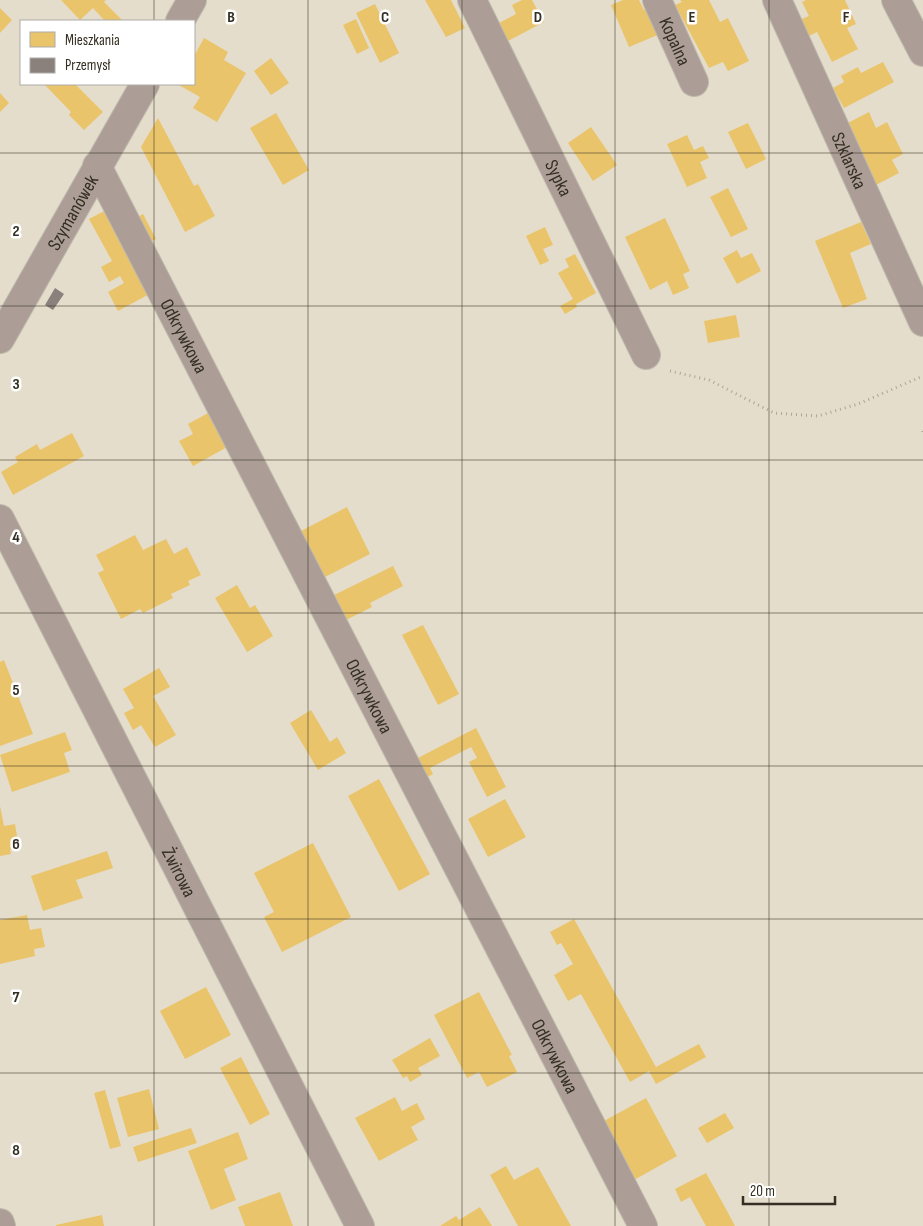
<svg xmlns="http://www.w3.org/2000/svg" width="923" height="1226" font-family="'Sofia Sans Condensed',sans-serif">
	<rect width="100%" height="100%" fill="#e5ddcb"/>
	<path fill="#e9c46a" d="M61,0H106L104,2L123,21H105L93,8L80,20Z
		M425,0H451L465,28L446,37Z
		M522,0H532L544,22L506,42L497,24L516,14L512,5Z
		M623,0H639L644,10L649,8L660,34L629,47L611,5Z
		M680,0H709L720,22L728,18L749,61L728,71L723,62L709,68L675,5L682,2Z
		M806,0H845L856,24L847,28L858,49L832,62L817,32L805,38L797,21L809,16L802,2Z
		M375,4L399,53L380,63L356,13Z
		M0,8L12,20L0,33Z
		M356,19L369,48L357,54L343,25Z
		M204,38L228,52L224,60L246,73L217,122L193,108L200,97L177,84H194V56Z
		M271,58L289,83L271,95L254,71Z
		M883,62L894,82L844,108L833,88L844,82L841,76L858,67L861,73Z
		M44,84H75L103,112L84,130L69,115L71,112Z
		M0,93L9,103L0,112Z
		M869,112L876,128L887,122L903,154L892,160L899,173L874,186L844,125Z
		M276,113L309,170L283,185L250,128Z
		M158,118L194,186L198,184L215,216L185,232L141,147Z
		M748,123L766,159L746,169L728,132Z
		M591,127L617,165L593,181L568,143Z
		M687,135L694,150L703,146L709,158L700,162L707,178L687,187L667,144Z
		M728,188L748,229L731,237L710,197Z
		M110,208L155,291L118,311L108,292L124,283L120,276L109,282L101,267L112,261L89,219Z
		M143,214L156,239L146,244L133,220Z
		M665,218L690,271L683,274L689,288L673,295L667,281L650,290L625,237Z
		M861,222L871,244L850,253L867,299L843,308L815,241Z
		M545,227L553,245L543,249L549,261L540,265L526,236Z
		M737,250L741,258L752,253L761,271L737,284L723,258Z
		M575,254L596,293L576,304L577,307L565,314L560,306L573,299L558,273L569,267L565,259Z
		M736,315L740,337L708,343L704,321Z
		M210,412L229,446L193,466L179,441L193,434L188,424Z
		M72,433L84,456L13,495L1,472L18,462L15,457L37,444L40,450Z
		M347,507L370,554L325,577L301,531Z
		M135,535L143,550L166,539L174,554L187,547L201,575L188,581L190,585L171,594L173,598L143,613L140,609L121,619L98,573L104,570L96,555Z
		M393,566L403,586L370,603L372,607L340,623L328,598Z
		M237,585L250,608L255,605L273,636L247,652L215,598Z
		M423,625L459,694L438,705L402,635Z
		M4,660L33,734L0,746V662Z
		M159,668L170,687L153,696L176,735L155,747L141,725L133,730L124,713L134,708L123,689Z
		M311,710L330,742L337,737L346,753L318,770L290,723Z
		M476,728L506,787L487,797L469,762L477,758L471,747L430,768L433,774L420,781L410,762Z
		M65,732L72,750L64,753L70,772L12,792L0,755Z
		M379,779L430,874L399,891L348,796Z
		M505,799L526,837L488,857L468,819Z
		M0,806L4,826L15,824L19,848L10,850L11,854L0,856Z
		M313,843L351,917L282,952L264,917L274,912L254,873Z
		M107,851L113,868L76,880L83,898L43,911L31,876Z
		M27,915L30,930L41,928L45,947L34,949L35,956L0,964V920Z
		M574,919L656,1067L699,1044L706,1057L656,1084L649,1071L630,1082L581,994L568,1001L554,975L573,964L561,943L557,945L550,932Z
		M206,987L231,1035L185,1059L160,1011Z
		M479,992L512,1055L509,1056L517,1072L487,1087L479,1072L467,1078L434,1015Z
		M430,1038L440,1056L418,1068L422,1075L410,1082L407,1076L403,1078L392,1060Z
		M241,1057L270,1114L250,1125L220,1068Z
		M149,1089L159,1129L128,1137L117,1098Z
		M105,1090L121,1146L110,1149L94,1093Z
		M395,1097L402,1111L417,1103L425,1119L411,1127L418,1140L379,1161L355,1118Z
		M646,1098L677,1156L634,1180L602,1122Z
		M725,1113L734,1128L707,1143L698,1128Z
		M191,1128L197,1143L138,1162L133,1147Z
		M238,1132L248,1159L224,1169L236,1200L211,1210L188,1151Z
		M506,1166L514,1180L538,1167L571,1226H518L490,1175Z
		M706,1173L726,1209L735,1226H706L690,1197L681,1202L675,1189Z
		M280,1192L293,1226H245L238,1207Z
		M480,1207L492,1226H440L456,1216L459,1220Z
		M102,1215L104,1226H56V1225Z"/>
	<path fill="#8a817c" d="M55,288L64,294L53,310L45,305Z"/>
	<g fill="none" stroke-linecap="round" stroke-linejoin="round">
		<g stroke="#bfb9ac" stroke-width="30">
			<g id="minor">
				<path id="s1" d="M472,0L646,355"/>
				<path id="s2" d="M657,0L694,82"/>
				<path id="s3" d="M777,0L923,322"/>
				<path d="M896,0L923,52"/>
				<path d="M180,21L192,0"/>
				<path id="s4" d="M97,166L643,1226"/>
				<path id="s5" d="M0,339L145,84"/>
				<path id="s6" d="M0,519L360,1226"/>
				<path d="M0,1223L1,1226"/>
			</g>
		</g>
		<path stroke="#aea49b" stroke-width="3" stroke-dasharray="1 4" stroke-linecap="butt" d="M670,371L709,380L774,413L818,416L858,404L923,376
			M923,431V434"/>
		<use href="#minor" stroke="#ac9e97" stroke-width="28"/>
	</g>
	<path fill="none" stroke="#342f22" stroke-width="1" stroke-opacity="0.55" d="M154,0V21M308,0V1226M462,0V1226M615,0V1226M769,0V1226M154,84V1226M0,153H923M0,306H923M0,460H923M0,613H923M0,766H923M0,919H923M0,1073H923"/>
	<g text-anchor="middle" stroke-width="5" stroke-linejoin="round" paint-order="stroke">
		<g font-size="19" fill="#342f22" stroke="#fff">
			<text dy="7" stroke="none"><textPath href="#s2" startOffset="45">Kopalna</textPath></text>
			<text dy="7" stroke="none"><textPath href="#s3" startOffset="176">Szklarska</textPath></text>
			<text dy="7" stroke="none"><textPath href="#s1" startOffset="198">Sypka</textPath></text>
			<text dy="7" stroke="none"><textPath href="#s5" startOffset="146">Szymanówek</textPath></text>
			<text dy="7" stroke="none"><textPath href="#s4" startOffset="191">Odkrywkowa</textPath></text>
			<text dy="7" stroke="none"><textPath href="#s4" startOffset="596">Odkrywkowa</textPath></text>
			<text dy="7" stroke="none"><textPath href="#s6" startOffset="396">Żwirowa</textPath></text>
			<text dy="7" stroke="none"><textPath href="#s4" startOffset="1001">Odkrywkowa</textPath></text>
		</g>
	</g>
	<g font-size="16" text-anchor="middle" font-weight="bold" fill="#342f22" stroke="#fff" stroke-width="5" stroke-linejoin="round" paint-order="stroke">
		<text x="231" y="22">B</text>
		<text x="385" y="22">C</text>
		<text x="538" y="22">D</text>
		<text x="692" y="22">E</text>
		<text x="846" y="22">F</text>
		<text x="16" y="236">2</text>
		<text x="16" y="389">3</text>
		<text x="16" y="542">4</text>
		<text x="16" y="695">5</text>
		<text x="16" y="849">6</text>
		<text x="16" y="1002">7</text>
		<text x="16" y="1155">8</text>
	</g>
	<rect x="20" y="20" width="175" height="65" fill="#ffffff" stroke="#aeaca7"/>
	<rect x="30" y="32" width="25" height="15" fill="#e9c46a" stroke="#aeaca7"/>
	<text x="65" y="45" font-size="15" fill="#342f22">Mieszkania</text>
	<rect x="30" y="58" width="25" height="15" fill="#8a817c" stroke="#aeaca7"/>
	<text x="65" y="70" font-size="15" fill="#342f22">Przemysł</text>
	<path d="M743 1196v8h92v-8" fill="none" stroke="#342f22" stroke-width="2.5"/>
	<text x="750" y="1196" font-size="15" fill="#342f22" stroke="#ffffff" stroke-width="4" paint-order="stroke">20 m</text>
</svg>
